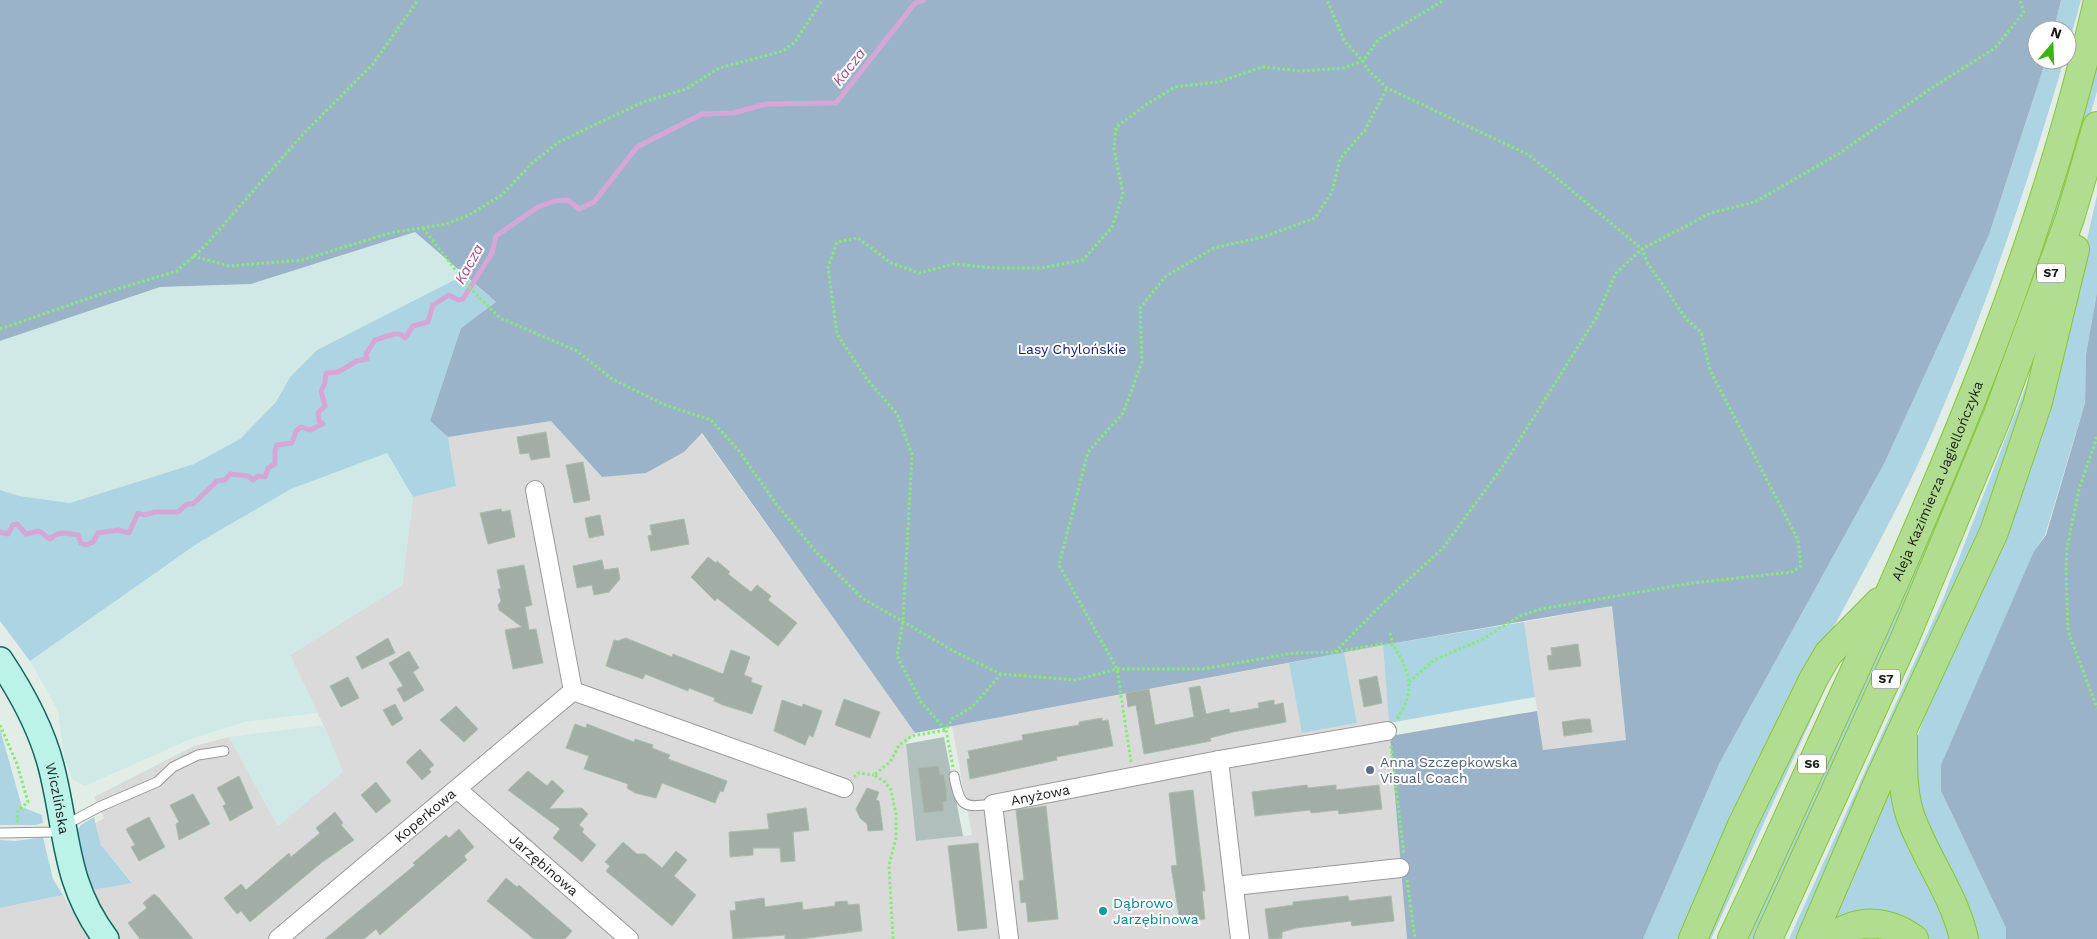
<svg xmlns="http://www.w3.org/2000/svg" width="2097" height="939" font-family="'Work Sans',sans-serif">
	<rect width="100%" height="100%" fill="#e3ede7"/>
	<path fill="#d9dad9" d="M551,421L602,477L684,452L701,433L915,733L906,744L917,841L972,835L952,726L1289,663L1303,733L1357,723L1344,652L1383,645L1407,939H115L87,891L132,882L101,845L96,823L104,818L94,797L194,746L229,737L278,826L330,739L290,655L402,585L413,497L456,486L448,437Z
		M1612,606L1626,740L1543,750L1524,622Z
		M63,895L90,939H0V908Z"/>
	<path fill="#afc0bc" d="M944,737L963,836L916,841L906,744Z"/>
	<path fill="#cfeae6" d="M415,232L464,275L317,350L290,377L276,402L240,439L194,464L70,503L19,496L0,490V341L160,287L251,284Z
		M387,453L413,497L402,585L290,655L318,713L244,722L191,739L85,786L73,780L64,758L58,711L30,661L198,543L291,489Z
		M324,725L343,772L278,826L229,737Z"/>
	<path fill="#add4e2" d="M2061,0H2081L2067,51V30H2054Z
		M2046,60H2064C2025,193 1981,324 1924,451C1893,520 1855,586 1820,653C1771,747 1725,844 1678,939H1643L1720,762L1884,464L1989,235Z
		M2097,62V91L2076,166L1999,388L1882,656L1754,939H1746L1963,457C2016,328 2062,197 2097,62Z
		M2097,195V292L2086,354L2085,403L2045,535L2034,551L1941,791L2006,928V939H1972L1921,822L1914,746L2071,311Z
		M464,275L496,302L461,328L430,421L448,437L456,486L413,497L387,453L291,489L198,543L30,661L0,621V490L19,496L70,503L194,464L240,439L276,402L290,377L317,350Z
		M2036,360L2002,484L1804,939H1789L1943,599Z
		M1524,622L1535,697L1389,723L1383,645Z
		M1344,652L1357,723L1302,733L1289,663Z
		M1837,663L1711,939H1700L1770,786Z
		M0,729L22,807L42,815L43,823L35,825H0Z
		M1890,773L1956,939H1927L1828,929Z
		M94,817L101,845L132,883L87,891L76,832L81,825Z
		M43,837L53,879L63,895L0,908V840L15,841Z"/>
	<path fill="#9bb3c8" d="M0,0H2061L2054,30H2037V60H2046L1989,235L1884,464L1720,762L1643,939H1407L1390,736L1537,711L1543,750L1626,740L1612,606L1383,645L915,733L702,433L684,452L646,473L602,477L551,421L448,437L430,421L461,328L496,302L415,232L251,284L160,287L0,341Z
		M2097,292V939H2006V928L1941,791V765L2034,551L2046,535L2085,403L2086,354Z"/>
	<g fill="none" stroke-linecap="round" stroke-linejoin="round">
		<path stroke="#d6a7d6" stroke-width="5" d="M0,532L8,534L13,525L17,524L26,534L39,531L50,539C57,531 68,533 78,535L81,543L86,545L93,542L98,533L118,530L129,533L138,513L144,515L155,512H178L187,504H193L217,481L225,480L230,474L248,476L253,480L258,476L265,477L268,468L275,464V450L277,445L292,443L296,431L301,427L310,430L323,424L319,421L318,413L325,406L321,391L325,383L326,373L338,372L357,361L367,359L366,354L375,340L394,334H400L405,338L413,326L428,322L433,305L449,295L458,300L463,299L492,253L496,236L538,207L555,201L568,200L579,209L594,202L637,147L702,114L733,113L766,104L836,103L915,3L924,0"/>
	</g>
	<path fill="#a2aea5" stroke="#a7bdab" d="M546,432L550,457L531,460L529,453L520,454L517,437Z
		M583,462L590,500L574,503L566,465Z
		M501,509L502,512L510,510L515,537L488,544L480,513Z
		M600,515L604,535L589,538L585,518Z
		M684,519L689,544L651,551L648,536L652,535L650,525Z
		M708,557L716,563L717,561L730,572L728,574L751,592L757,585L771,596L768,600L797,623L778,646L717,598L715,601L691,577Z
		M602,560L604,570L618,568L620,579L609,592L594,595L592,585L577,588L573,566Z
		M524,565L532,605L525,607L529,630L536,629L543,663L513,669L505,630L522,627L499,610L498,605L501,601L498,589H501L497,570Z
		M388,638L395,653L362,669L356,657Z
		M626,638L672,657L673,654L723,674L731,650L750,657L744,675L752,678L751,682L762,686L752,714L723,705L714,701L715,698L689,688L688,691L645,674L643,679L606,666L614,640L618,641Z
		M1578,644L1581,666L1549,670L1547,656L1552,655L1551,648Z
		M409,651L419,668L413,672L424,690L404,702L397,689L403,686L389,663Z
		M1377,676L1382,703L1364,707L1359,680Z
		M348,677L359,698L341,707L330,686Z
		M1200,686L1206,714L1229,709L1230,713L1259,708L1258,703L1274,700V705L1283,703L1286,722L1233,732L1210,738L1211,741L1144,754L1136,705L1128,707L1126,693L1149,689L1155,725L1194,717L1189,688Z
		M844,699L880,712L870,738L835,725Z
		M782,700L802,707L803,704L822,711L813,737L809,735L805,745L774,731Z
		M395,704L403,719L392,726L383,710Z
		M456,706L478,729L464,742L440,720Z
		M1102,718V721L1108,720L1113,746L1056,757L1057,760L970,779L967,759H970L968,751L1023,740L1022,735L1079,725V722Z
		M1582,719H1590L1592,732L1564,736L1562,722Z
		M575,724L586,728L587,724L634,742L635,739L653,745L652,748L670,755L668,759L727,781L723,792L720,791L715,803L662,783L656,798L635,793L627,788L628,784L584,769L589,756L566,748Z
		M420,749L434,765L429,769L431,772L422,780L406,762Z
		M939,766L940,775L944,774L946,788L947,801L943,802L944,811L924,813L918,768Z
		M528,771L547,786L552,780L564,791L549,809L582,808L588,814L579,825L584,829L582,832L596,845L582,862L553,838L560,829L558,827L508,790Z
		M239,776L253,808L230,821L223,806L226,804L217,788Z
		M376,782L391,801L376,813L361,795Z
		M1307,785L1308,788L1336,785V790L1379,785L1382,809L1339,814L1338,810L1311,813L1310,810L1255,816L1252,792Z
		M867,788L879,792L876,800L879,801L883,830L868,831L867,824L860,818L856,809Z
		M1193,790L1205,891H1202L1205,919L1180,922L1171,866L1177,865L1169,793Z
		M193,794L210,824L179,840L176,824L179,822L170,805Z
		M1046,806L1058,919L1028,922L1026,902L1021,903L1019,881L1024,880L1016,810Z
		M806,808L809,830L793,832L795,861L781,862L780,848H753V855L730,857L729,832L769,829L767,814Z
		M335,812L343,823L341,825L354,840L321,863L250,922L241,911L237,914L224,898L241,884L246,890L289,853L291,857L320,833L316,828Z
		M149,817L165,847L139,861L131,847L135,845L126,829Z
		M459,829L474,847L464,856L467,860L380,935L376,929L364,939H325L415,865L413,863L446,835L449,838Z
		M623,842L637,854H645L662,868L676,851L687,860L674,876L696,895L672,926L606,871L610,866L605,862Z
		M978,843L987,928L958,931L948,846Z
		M506,878L517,887L519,885L572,931L565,939H534L487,901Z
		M154,894L159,898L193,939H140L128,923L147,908L143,903Z
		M1348,896L1349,901L1391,896L1394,921L1352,926L1351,921L1296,928L1282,932V938L1269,939L1265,909L1293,905V902Z
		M764,898L765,907L802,902L803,910L835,906V902L847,901L848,905L859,904L862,931L800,939H785V935L733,939L730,911L736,910L735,902Z"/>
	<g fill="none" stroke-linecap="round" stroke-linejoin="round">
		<g stroke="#999" stroke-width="11">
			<path id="lane" d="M954,776C960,807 963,808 993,804
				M0,833L52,832L99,807L157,782L173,767L198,755L224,751"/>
		</g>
		<g stroke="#999" stroke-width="20">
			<g id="street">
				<path d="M535,490L573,691"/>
				<path d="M1219,760L1240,939"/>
				<path id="s1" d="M458,790L629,939"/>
				<path d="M1234,886L1400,868"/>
				<path id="s2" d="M278,939L573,691L844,788"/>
				<path id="s3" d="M1009,939L993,804L1219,760L1387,731"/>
			</g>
		</g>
		<g stroke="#0f675c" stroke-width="28">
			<g id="secondary">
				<path id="s4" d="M0,660C22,693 41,727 51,766C68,831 63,882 106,939"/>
			</g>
		</g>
		<g stroke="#88c634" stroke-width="30">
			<g id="highway">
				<path d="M1903,738C1903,764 1902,790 1910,815C1925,858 1954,894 1964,939"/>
				<path d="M1693,939L1742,825L1814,678L1828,654L1879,602"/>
				<path id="s5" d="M1732,939C1773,852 1812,764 1852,677C1951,459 2044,240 2097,5"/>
				<path d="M1768,939L1905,638L1997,417L2070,218L2097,126"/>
				<path d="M1811,939L1880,778L1994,532L2038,402L2075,249"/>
				<path d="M1830,939C1857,918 1887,919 1914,939"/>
			</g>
		</g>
		<path stroke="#84ec74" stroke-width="3" stroke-dasharray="2.5 2.5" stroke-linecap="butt" d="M423,228L468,286L500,318L577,351L612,379L665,405L711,420L739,451L777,505L818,554L862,598L957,653L1001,674L1076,680L1117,669H1203L1294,653L1334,652L1382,644L1393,645C1410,671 1416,692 1397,719
			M193,256L229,266L302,260L390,233L446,224L469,215L502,195L532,163L559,142L643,102L686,89L719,68L783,51L795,42L822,0
			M0,329L104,293L177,271L204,247L305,132L373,64L418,0
			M2097,437L2079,489L2067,548L2066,570L2068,631L2097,708
			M1390,633L1393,645
			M1335,652L1383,603L1443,548L1505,463L1596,318L1616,273L1642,249L1711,213L1755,202L1840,153L1930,89L1995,48L2024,12L2020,0
			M1409,682L1434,660L1483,639L1520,616L1541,609L1692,583L1792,572L1801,566L1798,540L1710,370L1701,332L1687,320L1647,262L1642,249L1529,155L1387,88L1367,69L1363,61L1378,40L1444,0
			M0,725L17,764L28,802L18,810L17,823
			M1391,746L1404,854
			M1131,762L1117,669L1059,565L1088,452L1123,413L1142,362L1140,308L1166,276L1214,248L1263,237L1315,218L1332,192L1340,159L1365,130L1387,88
			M953,767L946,730L952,719L972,707L1001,674
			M854,777L858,773L874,775
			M1407,880L1415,939
			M893,939L889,865L896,838V814L891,790L885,782L874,775L890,762L899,745L912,736L946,730L921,702L897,656L903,621L912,454L897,414L866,378L837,334L828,267L837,242L858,238L891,263L919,273L954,264L996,268H1041L1083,260L1112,227L1123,194L1114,149L1116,127L1147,104L1175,87L1219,82L1262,67L1301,71L1344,68L1363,61L1345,42L1327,0"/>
		<use href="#lane" stroke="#fff" stroke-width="9"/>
		<use href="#street" stroke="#fff" stroke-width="18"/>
		<use href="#secondary" stroke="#bbf3e8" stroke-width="25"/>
		<use href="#highway" stroke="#b1dd91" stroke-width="28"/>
	</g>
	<circle fill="#5c6f8a" stroke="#fff" stroke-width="2" cx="1370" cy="770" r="5"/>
	<circle fill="#0f9aa8" stroke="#fff" stroke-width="2" cx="1103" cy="911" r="5"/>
	<g text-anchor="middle" stroke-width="4" stroke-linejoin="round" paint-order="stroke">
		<g fill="#fff" stroke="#606060" stroke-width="1">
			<rect x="2037" y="263.5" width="28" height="19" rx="4"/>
			<rect x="1872" y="669.5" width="28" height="19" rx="4"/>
			<rect x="1798" y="754.5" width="28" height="19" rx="4"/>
		</g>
		<g font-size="12" font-weight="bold" fill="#1c1c1c">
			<text x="2051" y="277">S7</text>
			<text x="1886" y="683">S7</text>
			<text x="1812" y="768">S6</text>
		</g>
		<g font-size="14" fill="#15236f" stroke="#fff">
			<text x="1072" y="354">Lasy Chylońskie</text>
		</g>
		<g font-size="14" fill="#1c1c1c" stroke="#fff">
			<text dy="5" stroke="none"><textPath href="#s5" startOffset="502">Aleja Kazimierza Jagiellończyka</textPath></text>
			<text dy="5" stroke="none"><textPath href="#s3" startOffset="184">Anyżowa</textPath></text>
			<text dy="5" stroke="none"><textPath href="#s4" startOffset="151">Wiczlińska</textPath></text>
			<text dy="5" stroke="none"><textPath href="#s2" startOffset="192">Koperkowa</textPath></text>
			<text dy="5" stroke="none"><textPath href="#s1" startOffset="114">Jarzębinowa</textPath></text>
		</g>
		<g font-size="14" fill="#4e5e75" stroke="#fff" text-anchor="start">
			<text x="1380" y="767">Anna Szczepkowska<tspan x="1380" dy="16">Visual Coach</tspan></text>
		</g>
		<g font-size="14" fill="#0d838f" stroke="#fff" text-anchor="start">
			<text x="1113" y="908">Dąbrowo<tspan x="1113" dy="16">Jarzębinowa</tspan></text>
		</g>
		<g font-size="15" font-style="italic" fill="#a2528d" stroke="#fff">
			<text transform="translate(849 67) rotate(-52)" y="5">Kacza</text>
			<text transform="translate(469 264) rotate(-61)" y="5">Kacza</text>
		</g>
	</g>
	<g transform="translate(2052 45) rotate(19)"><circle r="24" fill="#ffffff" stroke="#a4a4a4"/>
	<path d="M0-4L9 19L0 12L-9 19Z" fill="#39b513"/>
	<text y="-8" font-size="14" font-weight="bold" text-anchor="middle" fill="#1c1c1c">N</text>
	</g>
</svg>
